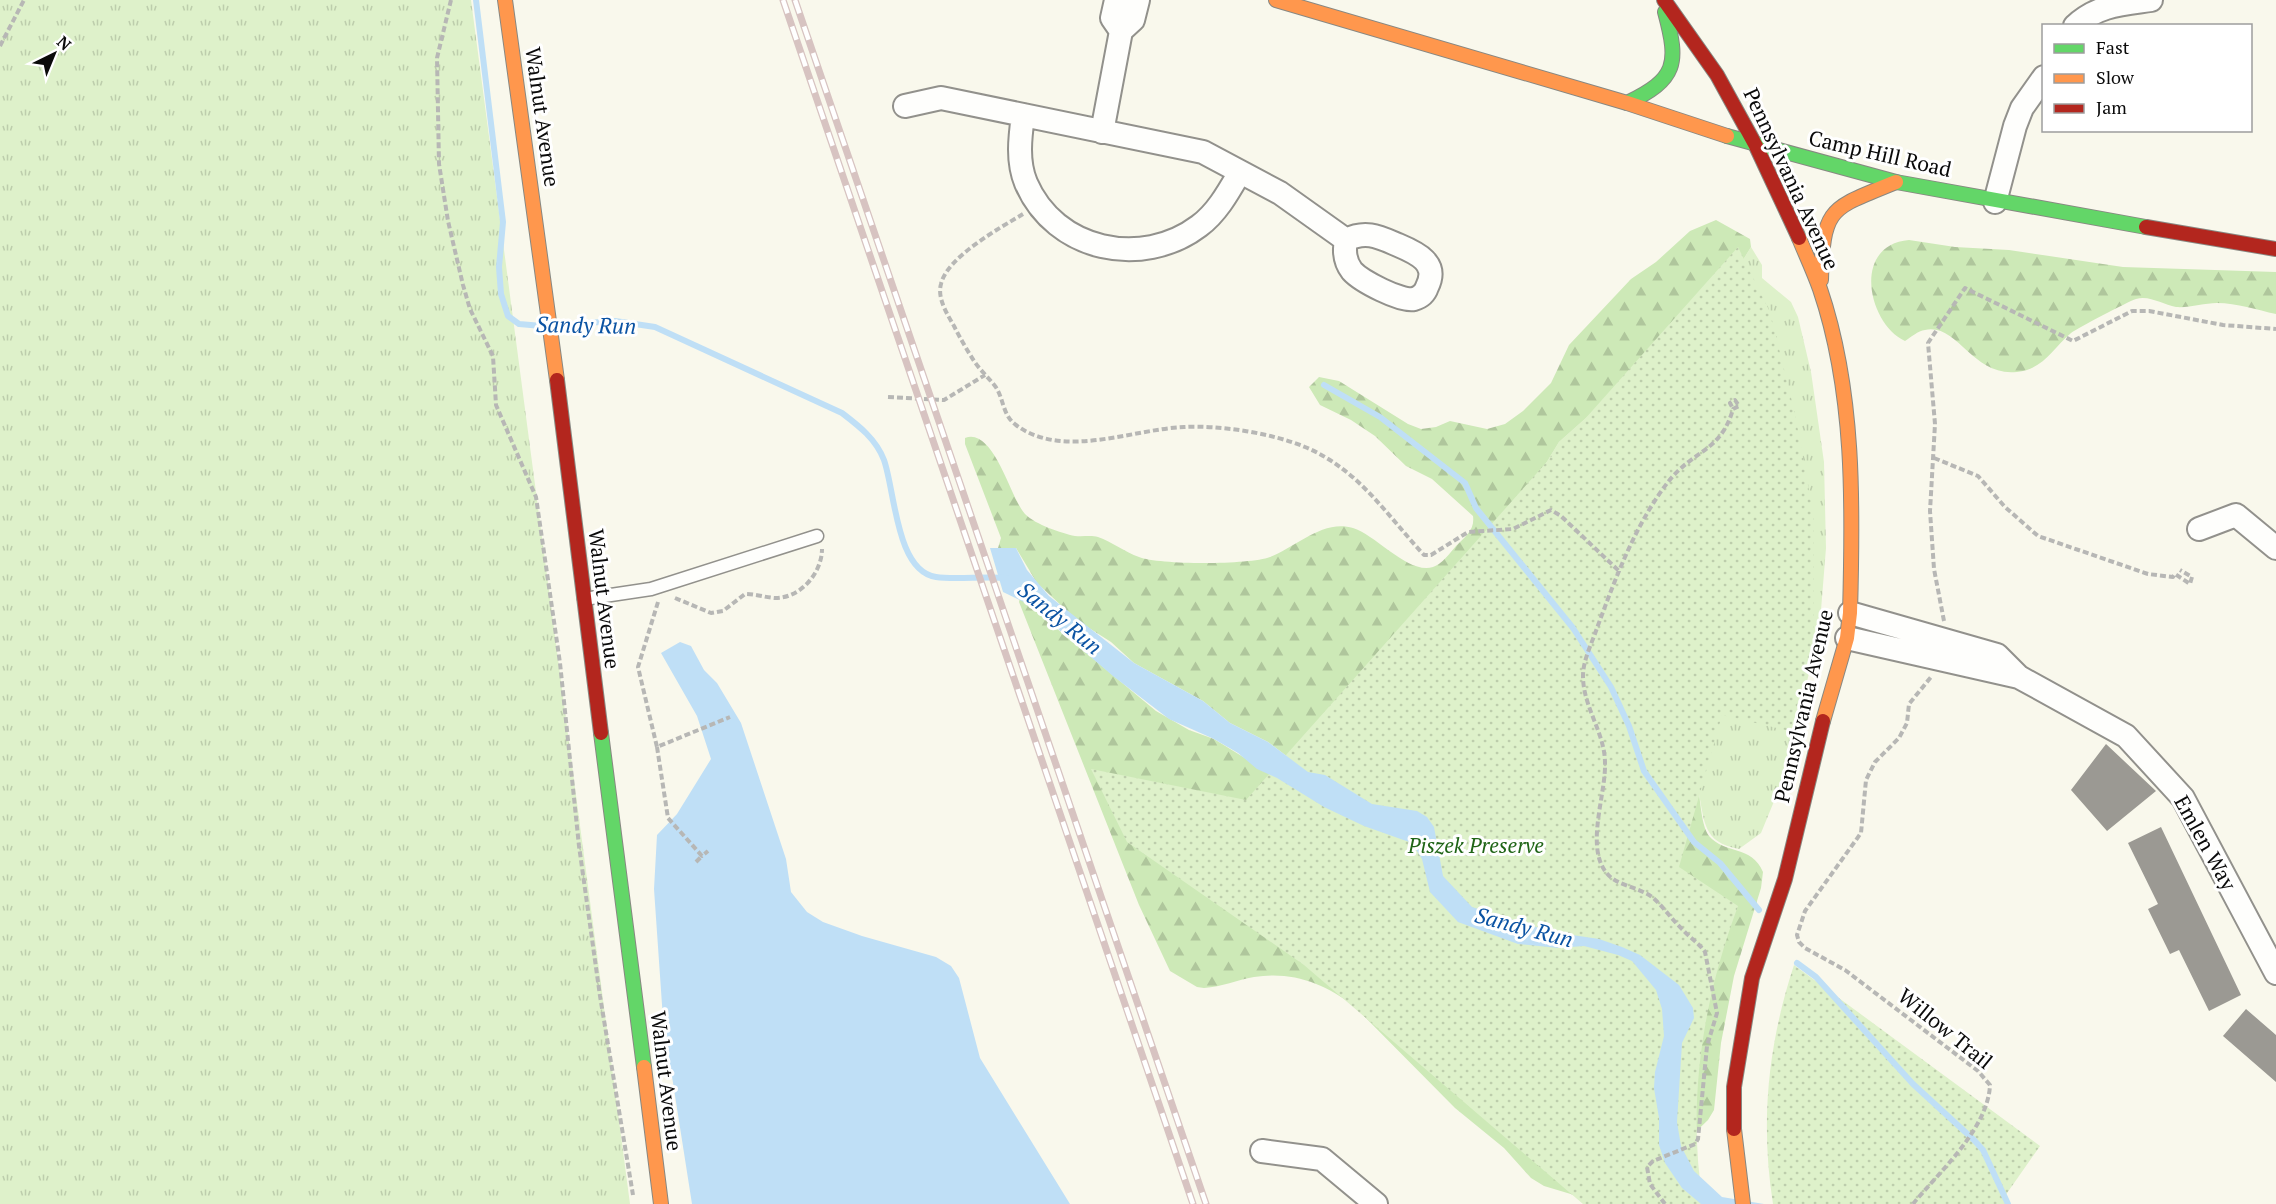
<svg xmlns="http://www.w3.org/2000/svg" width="2276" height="1204" font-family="'PT Serif',serif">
	<defs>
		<pattern id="grass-tufts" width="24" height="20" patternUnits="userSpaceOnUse" patternTransform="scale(1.5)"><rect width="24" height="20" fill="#def1ca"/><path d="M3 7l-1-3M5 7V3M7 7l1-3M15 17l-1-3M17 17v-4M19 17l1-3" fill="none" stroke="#bdcdac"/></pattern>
		<pattern id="forest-firs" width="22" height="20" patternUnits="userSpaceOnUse" patternTransform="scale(1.5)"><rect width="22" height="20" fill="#cde9b7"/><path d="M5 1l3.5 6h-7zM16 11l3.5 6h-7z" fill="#afc69c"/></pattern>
		<pattern id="park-dots" width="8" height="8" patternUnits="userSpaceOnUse" patternTransform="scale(1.5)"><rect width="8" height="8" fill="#def1ca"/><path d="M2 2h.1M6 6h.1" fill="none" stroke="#bdcdac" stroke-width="1.8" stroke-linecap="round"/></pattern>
	</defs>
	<rect width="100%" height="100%" fill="#f9f8ec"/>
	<path fill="url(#grass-tufts)" d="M0,0H471L630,1204H0Z
		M1751,247L1762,265V278L1791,302L1798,317L1811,372L1824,462L1826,548L1821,610L1817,641L1782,782L1761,833L1739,849C1702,842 1705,822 1698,789L1534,483L1559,442L1595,410L1743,260Z"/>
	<path fill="url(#forest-firs)" d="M1716,220L1750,239L1751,247L1743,260L1595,410L1559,442L1534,483L1698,789C1701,802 1701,825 1709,836C1724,854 1752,845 1763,872L1761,888L1734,976L1721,1043L1714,1110L1708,1120L1681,1146L1305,770L1268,742L1230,723L1203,701L1134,663L1111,642L1078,621L1037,583L1016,548H998L1001,538L965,444V438C994,427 1010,498 1025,514C1036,525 1061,533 1075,536C1083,537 1091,535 1098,537C1112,542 1125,552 1139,557C1159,565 1249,565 1270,557C1296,547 1323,519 1353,528C1376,535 1409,575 1433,567C1442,564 1450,553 1456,546C1465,537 1475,530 1473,516L1432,479L1406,466L1375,436L1351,420L1320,405L1309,387L1319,377L1339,381L1408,424L1421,429L1436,427L1450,421L1487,429L1505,424L1523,411L1551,383L1569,345L1631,279L1656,262L1690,231Z
		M1909,240L1955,247L2009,250L2123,267L2276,272V314C2257,310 2237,303 2217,303C2204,303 2190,308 2176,307C2163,305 2150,295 2136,299C2127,302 2078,328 2071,333C2052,349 2044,369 2017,372C1972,377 1958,323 1925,330C1918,331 1911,337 1905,341C1868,324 1851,245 1909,240Z
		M1020,598L1156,711L1189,730L1214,739L1274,776L1574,1195L1544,1186L1531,1178L1504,1148L1455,1108L1354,1006C1324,983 1292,971 1254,977C1237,980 1222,987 1204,988L1197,987L1170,971L1139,905L1019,602Z"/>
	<path fill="url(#park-dots)" d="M1738,247L1770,312L1795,414L1814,518V648L1790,731L1722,715L1679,867L1738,906C1702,1003 1687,1102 1703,1204H1583L1304,965L1127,842L1091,769L1246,800Z
		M1794,965L2040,1146L2005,1196L2009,1204H1773C1760,1122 1768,1044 1794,965Z"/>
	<path fill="#bfdff6" d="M990,548H1016L1027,570L1049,596L1134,663L1203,701L1230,723L1268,742L1308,772L1325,775L1372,804L1417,811L1427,817L1434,827L1443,876L1472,907L1552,932L1599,939L1622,947L1640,955L1679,985L1693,1008L1694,1018L1682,1043L1677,1122L1681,1146L1694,1171L1722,1197L1764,1204H1701L1682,1188L1665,1163L1659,1145V1118L1654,1088L1655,1072L1664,1036L1662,1009L1656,990L1632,961L1618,955L1584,946L1558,948L1518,944L1458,922L1430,892L1422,859L1412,843L1364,826L1324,807L1277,778L1257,769L1238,753L1214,739L1169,719L1113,676L1030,605L1003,592Z
		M680,642L691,646L704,670L717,683L741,723L786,859L791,892L807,912L823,922L862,936L936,957L951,966L959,978L980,1058L1070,1204H692L663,1019L654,889L657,835L677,814L711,759L697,716L661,653Z"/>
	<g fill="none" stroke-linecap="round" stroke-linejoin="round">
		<path stroke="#bfdff6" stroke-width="6" d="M476,0L503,222L499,267L501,294L508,316L519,324L542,326
			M558,325L615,321L655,327L842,413C859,426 876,439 884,460C895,491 896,571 936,577C954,580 985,576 1006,578
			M1324,385L1380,417L1465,483L1476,508L1573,628L1611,687L1629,726L1644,771L1694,842L1720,863L1759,910
			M1797,963L1816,977L1913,1084L1974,1140L1983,1150L2008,1204"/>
	</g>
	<path fill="#9b9993" d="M2106,744L2156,791L2107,831L2071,790Z
		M2161,827L2241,995L2209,1011L2179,950L2170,954L2148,909L2158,904L2128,843Z
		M2246,1009L2276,1035V1082L2223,1036Z"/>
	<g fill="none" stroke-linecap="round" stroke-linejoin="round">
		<g stroke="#92918c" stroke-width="15">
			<path id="lane" d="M584,599L651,589L817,536"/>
		</g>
		<g stroke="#92918c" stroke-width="26">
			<path id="street" d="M1116,0L1112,18L1121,31
				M2075,26C2097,5 2123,4 2151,0
				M905,106L941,98L1203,152L1280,193L1346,240C1344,250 1345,262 1352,271C1361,281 1401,302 1414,299C1421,297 1425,293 1427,287C1439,263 1417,253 1398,245C1379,237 1366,230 1346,240
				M1023,115C1020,138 1017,161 1026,183C1055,251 1142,269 1199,226C1217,213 1229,191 1240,172
				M1102,132L1121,31L1133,20L1138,0
				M1995,202L2015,126L2022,108L2044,77
				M2199,529L2236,515L2276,548
				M1850,613L1997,655L2019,677L2126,736L2183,798L2276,973
				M1847,638L2019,677
				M1262,1151L1322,1159L1376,1204"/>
		</g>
		<g stroke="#888882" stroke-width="16">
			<path id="fast" d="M1627,103C1677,79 1679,64 1665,12
				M1727,136L1896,182L2146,227
				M601,733L644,1067"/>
		</g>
		<g stroke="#888882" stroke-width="16">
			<path id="slow" d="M505,0L557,380
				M1276,0L1627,103L1727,136
				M1799,238C1806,255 1814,272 1820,289C1855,392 1853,506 1850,613L1847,638L1823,721
				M1821,280C1823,205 1831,209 1896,182
				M644,1067L661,1204
				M1734,1129L1743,1204"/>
		</g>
		<g stroke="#888882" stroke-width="16">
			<path id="jam" d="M1664,0L1717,75L1756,146L1799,238
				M2146,227L2276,249
				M557,380L601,733
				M1734,1129V1087L1752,978L1785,879L1823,721"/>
		</g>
		<path stroke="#b7b7b5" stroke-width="4" stroke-dasharray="6 3" stroke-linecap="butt" d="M451,0L437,58L439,164L448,221L463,285L470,309L493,356L496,405L536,497L560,663L579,846L600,996L633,1195
			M0,46L24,0
			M1023,214C1000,228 947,257 941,284C937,298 947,314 954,326C960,338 967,350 974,361C980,370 988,377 995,386C1004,398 1002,415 1016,425C1063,460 1132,429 1184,427C1219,425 1272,433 1305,447C1358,469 1386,514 1424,555H1431L1468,532L1513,529L1551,510L1561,516L1619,571
			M888,397L944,400L985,375
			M1934,458L1978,476L2005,507L2038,536L2148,574L2173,577L2175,574L2190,584L2192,577L2180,570
			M675,598L711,613L723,611L745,594C755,594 764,597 774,598C800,599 822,573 822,549
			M658,602L638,667L657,747L730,717
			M1944,621L1934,569L1930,511L1935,424L1928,343L1965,288L2073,341L2132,311H2149L2223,325L2276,329
			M657,747L668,818L702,856L708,851
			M696,862L702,856
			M1665,1204L1650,1184L1647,1167L1653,1161L1695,1144L1698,1139L1707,1046L1717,1013L1705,952C1699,943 1690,938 1683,930C1672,920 1663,906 1652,897C1637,886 1615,886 1605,871C1586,844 1606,794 1605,763C1605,733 1583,707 1583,676C1583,660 1592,643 1597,628C1616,577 1635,525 1668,482C1694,449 1721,452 1733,409L1739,406L1735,400L1730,403L1733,409
			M1913,1204C1939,1172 1988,1129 1990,1085L1978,1071L1845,970L1805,948L1799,942L1797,935L1805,911L1861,833L1866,780L1875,762L1899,738L1907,723L1909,704L1931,677"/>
		<use href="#lane" stroke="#fefefc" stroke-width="12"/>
		<use href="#street" stroke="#fefefc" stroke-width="22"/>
		<use href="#fast" stroke="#63d668" stroke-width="14"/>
		<use href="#slow" stroke="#ff974d" stroke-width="14"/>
		<use href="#jam" stroke="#b3261e" stroke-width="14"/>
		<g stroke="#d7c3c1" stroke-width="7">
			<path id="rail" d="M783,0L1193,1204
				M795,0L1206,1204"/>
		</g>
		<use href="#rail" stroke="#fff" stroke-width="4.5" stroke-dasharray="14" stroke-linecap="butt"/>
	</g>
	<g text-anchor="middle" stroke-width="6" stroke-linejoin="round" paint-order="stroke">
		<g font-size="21" fill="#0a0a0a" stroke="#fff">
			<text transform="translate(542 117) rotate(82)" y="7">Walnut Avenue</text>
			<text transform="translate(1880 154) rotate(13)" y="7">Camp Hill Road</text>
			<text transform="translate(1791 179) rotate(65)" y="7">Pennsylvania Avenue</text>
			<text transform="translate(604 599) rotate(83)" y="7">Walnut Avenue</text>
			<text transform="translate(1804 706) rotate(-77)" y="7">Pennsylvania Avenue</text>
			<text transform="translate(2205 843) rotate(61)" y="7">Emlen Way</text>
			<text transform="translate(1945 1029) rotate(39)" y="7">Willow Trail</text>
			<text transform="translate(666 1081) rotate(83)" y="7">Walnut Avenue</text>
		</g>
		<g font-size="21" font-style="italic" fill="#206517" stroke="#fff">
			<text x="1476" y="853">Piszek Preserve</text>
		</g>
		<g font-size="22" font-style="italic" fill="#0b53a3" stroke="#fff">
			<text transform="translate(586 325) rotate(1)" y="8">Sandy Run</text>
			<text transform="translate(1060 618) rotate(39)" y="8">Sandy Run</text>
			<text transform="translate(1524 927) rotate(15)" y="8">Sandy Run</text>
		</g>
	</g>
	<rect x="2042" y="24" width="210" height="108" fill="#ffffff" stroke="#9d9d9d" stroke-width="1.5"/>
	<rect x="2054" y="44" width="30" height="9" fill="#63d668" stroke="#9d9d9d" stroke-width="1.5"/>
	<text x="2096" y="54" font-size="18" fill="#0a0a0a">Fast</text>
	<rect x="2054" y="74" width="30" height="9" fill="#ff974d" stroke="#9d9d9d" stroke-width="1.5"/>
	<text x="2096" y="84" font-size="18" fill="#0a0a0a">Slow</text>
	<rect x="2054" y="104" width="30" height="9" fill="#b3261e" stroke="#9d9d9d" stroke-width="1.5"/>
	<text x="2096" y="114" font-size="18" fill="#0a0a0a">Jam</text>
	<g transform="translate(54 54) rotate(43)" stroke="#ffffff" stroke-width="4.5" paint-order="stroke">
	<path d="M0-4.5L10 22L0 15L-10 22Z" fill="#0a0a0a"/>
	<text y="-9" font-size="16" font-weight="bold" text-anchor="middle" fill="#0a0a0a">N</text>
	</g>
</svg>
